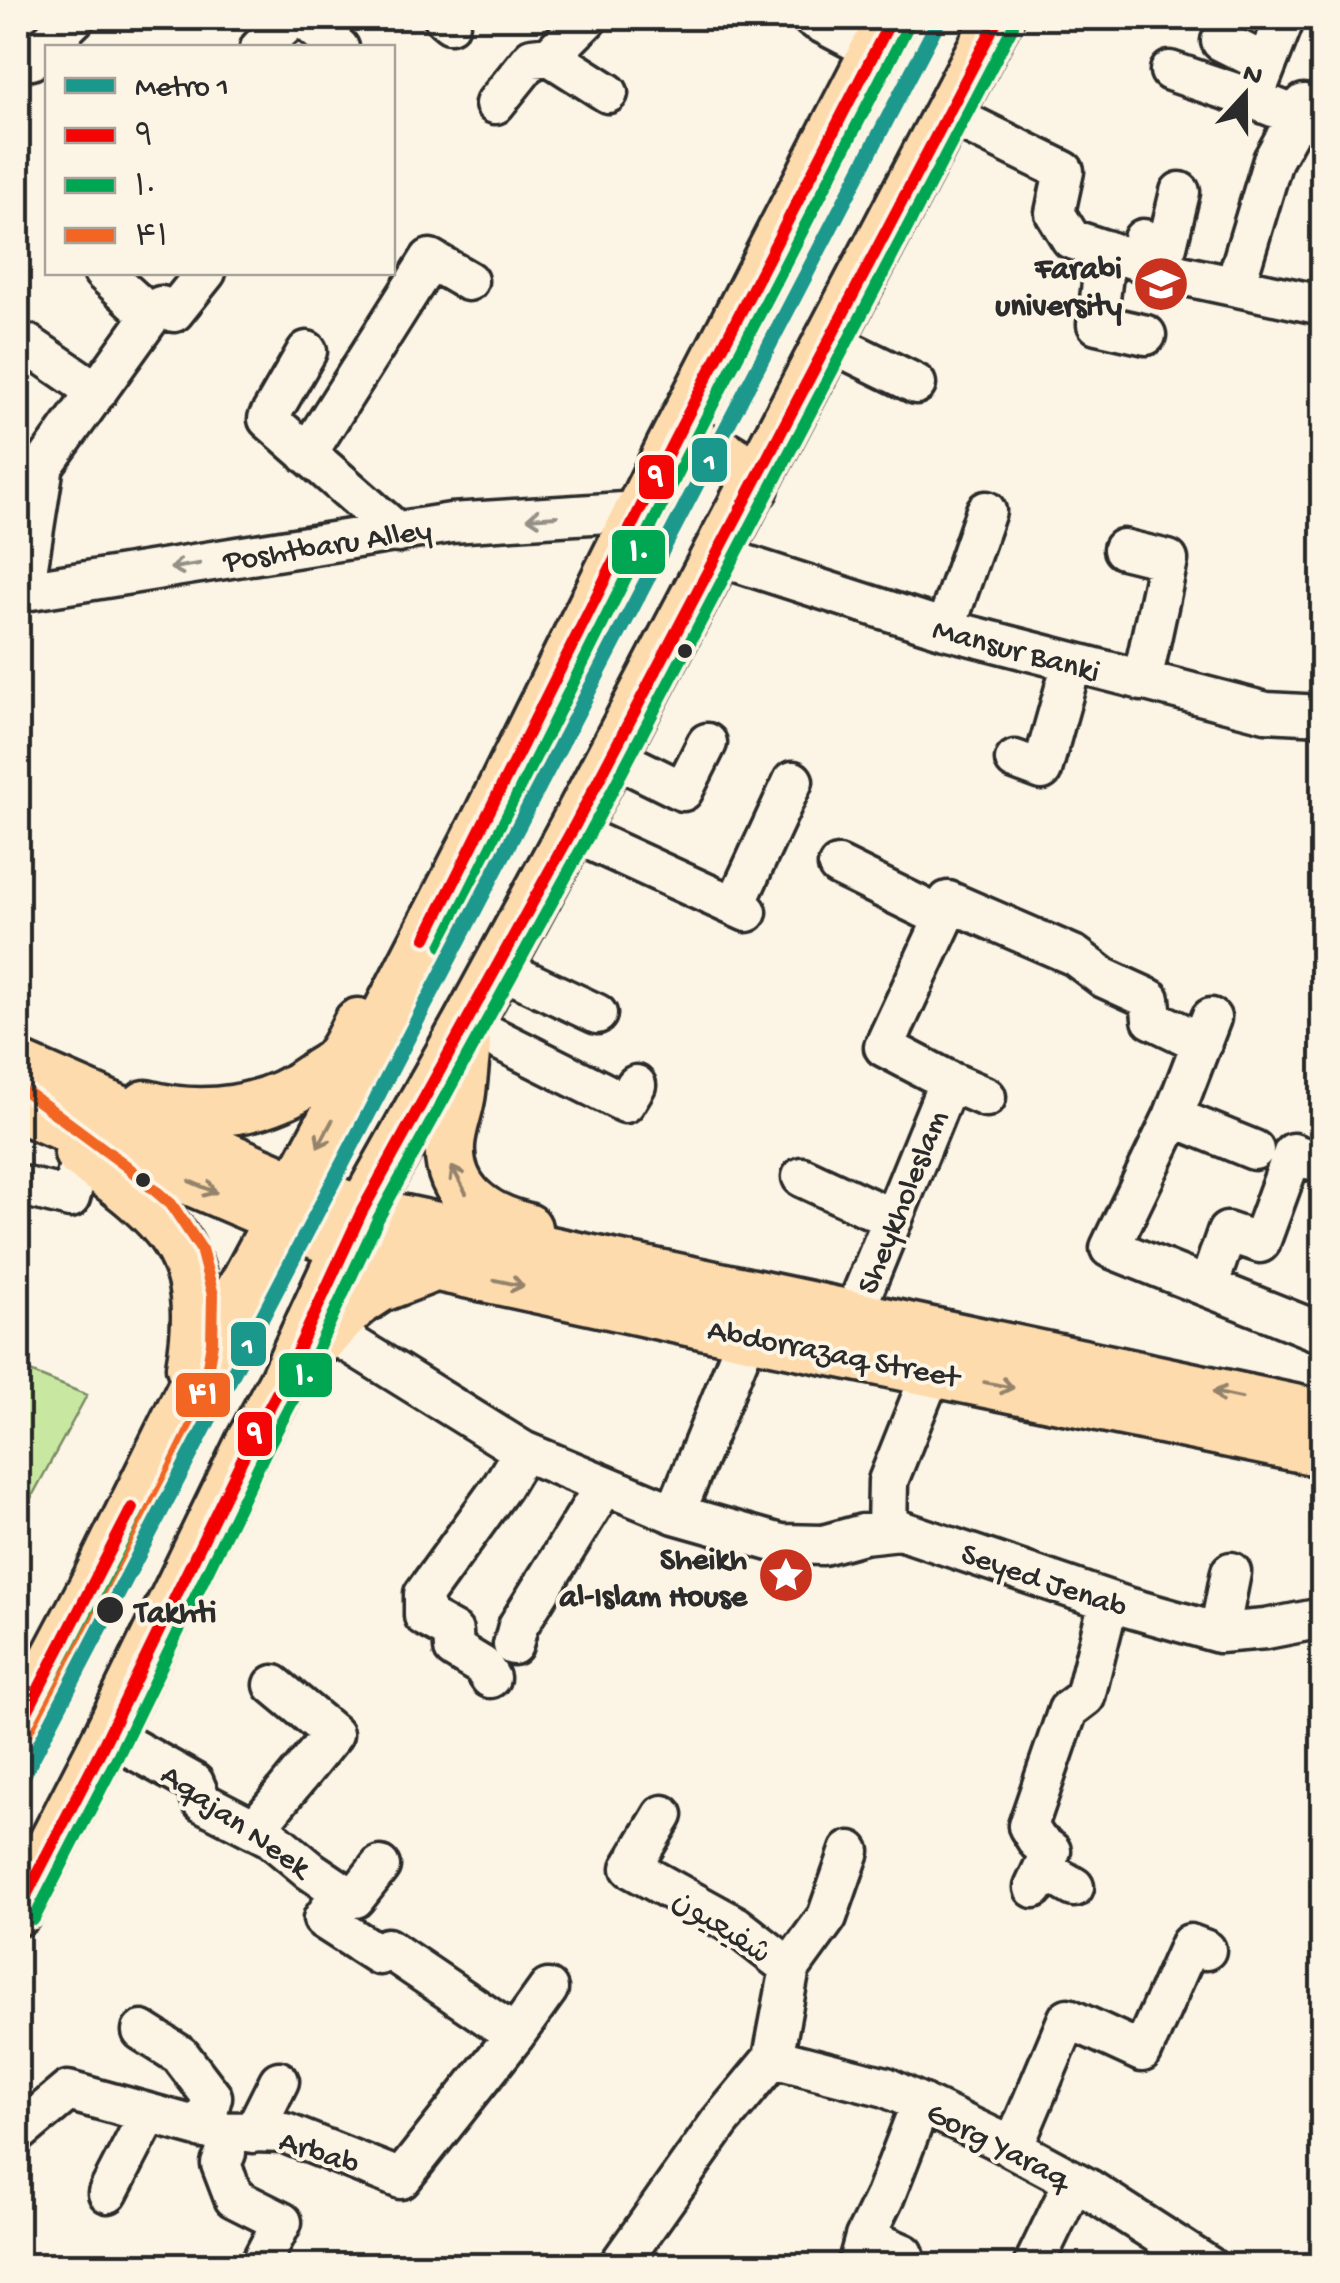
<svg xmlns="http://www.w3.org/2000/svg" width="1340" height="2283" font-family="'Gochi Hand','Playpen Sans Arabic',sans-serif">
	<rect width="100%" height="100%" fill="#fcf5e5"/>
	<filter id="ink" filterUnits="userSpaceOnUse"><feTurbulence type="fractalNoise" baseFrequency=".01" numOctaves="2"/><feDisplacementMap in="SourceGraphic" scale="20" xChannelSelector="R" yChannelSelector="G"/><feConvolveMatrix kernelMatrix="1 2 1 2 8 2 1 2 1" color-interpolation-filters="sRGB"/></filter>
	<g filter="url(#ink)">
		<path fill="#c8e8a1" stroke="#7a8a66" stroke-width="2.5" d="M18,1367L87,1395L18,1522Z"/>
		<g fill="none" stroke-linecap="round" stroke-linejoin="round">
			<g stroke="#2b2b2b" stroke-width="45">
				<path id="minor" d="M303,18L339,48
					M444,18L450,23
					M812,18L875,51
					M1221,41L1267,64
					M260,48L293,18
					M550,56L608,93
					M31,60L75,18
					M1170,71L1253,99L1322,126
					M1253,99L1285,18
					M495,104L532,58L550,56L588,18
					M948,114L1064,171L1055,213L1071,239L1181,275L1322,305
					M1106,250L1097,324L1146,335
					M1138,260L1143,239L1167,246L1180,192
					M103,272L151,316
					M1235,286L1273,160L1304,104
					M828,341L916,384
					M27,344L97,392
					M307,351L268,419L398,533
					M307,454L430,259L468,281
					M1123,549L1168,560L1142,681
					M718,556L945,629L1266,712L1322,715
					M24,591L44,465L151,316L161,306L174,312L206,272
					M18,592L451,523L639,511
					M945,629L986,511
					M612,756L683,791L707,743
					M1015,760L1042,770L1072,663
					M572,832L747,912
					M838,866L944,918
					M735,906L793,781
					M497,967L597,1014
					M1211,1018L1173,1117L1110,1248L1322,1333
					M467,1024L625,1103L636,1085
					M949,1081L986,1097
					M1173,1117L1254,1150
					M802,1177L893,1219
					M18,1185L70,1198L82,1155
					M1208,1287L1227,1232L1260,1243L1293,1153L1322,1164
					M853,1316L949,1081L884,1047L944,918L948,901L1075,956L1104,978L1150,999L1152,1019L1202,1043
					M328,1330L523,1451L675,1514L781,1544L823,1545L863,1534L900,1530L1127,1607L1219,1633L1266,1629L1322,1618
					M675,1514L748,1334
					M887,1531L888,1481L932,1371
					M1219,1633L1231,1572
					M513,1645L518,1626L605,1485
					M490,1678L482,1666L454,1649L453,1632L424,1616V1594L502,1486L523,1451
					M108,1735L194,1783L202,1802L270,1837L311,1871L342,1892L323,1919L379,1955L387,1948L515,2035
					M255,1829L333,1734L274,1685
					M1043,1869L1074,1887
					M1034,1888L1051,1851L1038,1842L1028,1826L1068,1710L1085,1697L1109,1601
					M339,1897L355,1898L380,1866
					M790,1968L827,1917L850,1851
					M142,2031L180,2055L212,2097L203,2129
					M773,2058L886,2087L994,2138L1087,2188L1208,2266
					M223,2132L226,2153L221,2164L234,2198L282,2222L261,2262
					M18,2133L68,2091L213,2131L285,2133L401,2179L515,2035L548,1989
					M253,2133L279,2081
					M1013,2148L1068,2018L1142,2052L1190,1944L1206,1950
					M108,2193L149,2114
					M865,2237L904,2254L901,2266
					M618,2266L720,2122L773,2058L790,1968L736,1926L631,1868L663,1815
					M857,2266L865,2237L885,2196L921,2103
					M1033,2266L1074,2181"/>
			</g>
			<g stroke="#2b2b2b" stroke-width="55">
				<path id="major" d="M671,447C696,446 721,448 740,466C746,471 750,480 754,487
					M466,1045C464,1060 463,1076 461,1092C459,1110 451,1127 450,1145C447,1193 485,1218 527,1228
					M18,1066L296,1187L362,1211L1322,1415
					M146,1105C203,1120 267,1112 315,1076C323,1070 334,1065 339,1057C347,1047 352,1034 358,1023
					M18,1107L346,1247L748,1334L1322,1452
					M79,1153C166,1217 212,1250 191,1367
					M313,1347L355,1304L379,1288L434,1267
					M18,1729L98,1578L235,1301L336,1113L487,819L671,447L892,18
					M18,1911L102,1748L251,1441L284,1380L362,1211L467,1024L575,825L998,18"/>
			</g>
			<use href="#minor" stroke="#fcf5e5" stroke-width="38"/>
			<use href="#major" stroke="#fedbac" stroke-width="48"/>
			<g stroke="#fcf5e5" stroke-width="20">
				<path id="bus-1" d="M426,938L671,447L892,18
					M18,1729L132,1508
					M18,1911L102,1748L251,1441L284,1380L362,1211L575,825L998,18"/>
			</g>
			<g stroke="#fcf5e5" stroke-width="20">
				<path id="bus-2" d="M442,946L687,455L908,26
					M34,1737L148,1516
					M34,1919L118,1756L267,1449L300,1387L378,1219L590,833L1013,26"/>
			</g>
			<g stroke="#fcf5e5" stroke-width="20">
				<path id="bus-3" d="M28,1093L125,1165L171,1204L201,1249L213,1295L212,1343L200,1411L114,1586L33,1737"/>
			</g>
			<use href="#bus-1" stroke="#f40606" stroke-width="12"/>
			<use href="#bus-2" stroke="#00a651" stroke-width="12"/>
			<use href="#bus-3" stroke="#f26522" stroke-width="12"/>
			<g stroke="#fcf5e5" stroke-width="22">
				<path id="metro-1" d="M18,1786L940,18"/>
			</g>
			<use href="#metro-1" stroke="#1a988c" stroke-width="15"/>
		</g>
		<defs><path id="oneway-shaft" d="M-6 0H5M1.5-3L5.5 0L1.5 3" fill="none" stroke-width="1.6" stroke-linecap="round" stroke-linejoin="round" transform="scale(2.5)"/></defs>
		<g stroke="#949088">
			<use href="#oneway-shaft" transform="translate(542 517) rotate(176)"/>
			<use href="#oneway-shaft" transform="translate(185 566) rotate(171)"/>
		</g>
		<g stroke="#94836c">
			<use href="#oneway-shaft" transform="translate(325 1134) rotate(118)"/>
			<use href="#oneway-shaft" transform="translate(459 1180) rotate(-118)"/>
			<use href="#oneway-shaft" transform="translate(203 1187) rotate(23)"/>
			<use href="#oneway-shaft" transform="translate(509 1283) rotate(12)"/>
			<use href="#oneway-shaft" transform="translate(999 1385) rotate(11)"/>
			<use href="#oneway-shaft" transform="translate(1227 1395) rotate(-168)"/>
		</g>
	</g>
	<defs>
		<g id="university-disc" transform="scale(2.875)"><circle r="9.5" fill="#c8321e" stroke="#fcf5e5"/><path d="M0-5L7-2L0 1L-7-2ZM-4 1L0 2.5L4 1V4Q0 6-4 4Z" fill="#fff"/></g>
		<g id="sight-disc" transform="scale(2.875)"><circle r="9.5" fill="#c8321e" stroke="#fcf5e5"/><path d="M0-6L1.8-2.2L6-1.7L2.9 1.2L3.7 5.4L0 3.3L-3.7 5.4L-2.9 1.2L-6-1.7L-1.8-2.2Z" fill="#fff"/></g>
	</defs>
	<g fill-rule="evenodd">
		<use href="#university-disc" x="1161" y="284"/>
		<use href="#sight-disc" x="786" y="1575"/>
	</g>
	<g fill="#2b2b2b" stroke="#fcf5e5" stroke-width="4">
		<circle cx="685" cy="651" r="9"/>
		<circle cx="143" cy="1180" r="9"/>
		<circle cx="110" cy="1610" r="15"/>
	</g>
	<g text-anchor="middle" stroke-width="8" stroke-linejoin="round" paint-order="stroke">
		<g font-size="32" font-weight="bold" fill="#2b2b2b" stroke="#fcf5e5" text-anchor="end">
			<text x="1122" y="277">Farabi<tspan x="1122" dy="37">university</tspan></text>
			<text x="747" y="1568">Sheikh<tspan x="747" dy="37">al-Islam House</tspan></text>
		</g>
		<g font-size="32" fill="#2b2b2b" stroke="#fcf5e5">
			<text transform="translate(327 543) rotate(-9)" y="11">Poshtbaru Alley</text>
			<text transform="translate(1017 648) rotate(15)" y="11">Mansur Banki</text>
			<text transform="translate(900 1201) rotate(-68)" y="11">Sheykholeslam</text>
			<text transform="translate(834 1351) rotate(11)" y="11">Abdorrazaq Street</text>
			<text transform="translate(1045 1578) rotate(19)" y="11">Seyed Jenab</text>
			<text transform="translate(237 1819) rotate(35)" y="11">Aqajan Neek</text>
			<text transform="translate(723 1925) rotate(33)" y="11">شفیعیون</text>
			<text transform="translate(999 2143) rotate(27)" y="11">Gorg Yaraq</text>
			<text transform="translate(320 2150) rotate(18)" y="11">Arbab</text>
		</g>
		<g font-size="32" font-weight="bold" fill="#2b2b2b" stroke="#fcf5e5" text-anchor="start">
			<text x="135" y="1621">Takhti</text>
		</g>
	</g>
	<g stroke="#fcf5e5" stroke-width="4">
		<rect x="690" y="436" width="39" height="48" rx="10" fill="#1a988c"/>
		<rect x="637" y="453" width="39" height="48" rx="10" fill="#f40606"/>
		<rect x="610" y="528" width="57" height="48" rx="10" fill="#00a651"/>
		<rect x="229" y="1320" width="39" height="48" rx="10" fill="#1a988c"/>
		<rect x="277" y="1351" width="57" height="48" rx="10" fill="#00a651"/>
		<rect x="174" y="1371" width="58" height="48" rx="10" fill="#f26522"/>
		<rect x="236" y="1410" width="38" height="48" rx="10" fill="#f40606"/>
	</g>
	<g font-size="28" text-anchor="middle" font-weight="bold" fill="#fff">
		<text x="710" y="470">1</text>
		<text x="656" y="486">۹</text>
		<text x="639" y="561">۱۰</text>
		<text x="248" y="1354">1</text>
		<text x="305" y="1385">۱۰</text>
		<text x="203" y="1404">۴۱</text>
		<text x="255" y="1443">۹</text>
	</g>
	<rect width="1340" height="2283" fill="none" stroke="#fcf5e5" stroke-width="60"/>
	<rect x="30" y="30" width="1280" height="2223" fill="none" stroke="#2b2b2b" stroke-width="4" filter="url(#ink)"/>
	<rect x="45" y="45" width="350" height="230" fill="#fcf5e5" stroke="#a8a49b" stroke-width="2.5"/>
	<rect x="65" y="78" width="50" height="15" fill="#1a988c" stroke="#a8a49b" stroke-width="2.5"/>
	<text x="135" y="95" font-size="30" fill="#2b2b2b">Metro 1</text>
	<rect x="65" y="128" width="50" height="15" fill="#f40606" stroke="#a8a49b" stroke-width="2.5"/>
	<text x="135" y="145" font-size="30" fill="#2b2b2b">۹</text>
	<rect x="65" y="178" width="50" height="15" fill="#00a651" stroke="#a8a49b" stroke-width="2.5"/>
	<text x="135" y="195" font-size="30" fill="#2b2b2b">۱۰</text>
	<rect x="65" y="228" width="50" height="15" fill="#f26522" stroke="#a8a49b" stroke-width="2.5"/>
	<text x="135" y="245" font-size="30" fill="#2b2b2b">۴۱</text>
	<g transform="translate(1245 95) rotate(21)" stroke="#fcf5e5" stroke-width="8" paint-order="stroke">
	<path d="M0-8L18 38L0 25L-18 38Z" fill="#2b2b2b"/>
	<text y="-15" font-size="28" font-weight="bold" text-anchor="middle" fill="#2b2b2b">N</text>
	</g>
</svg>
